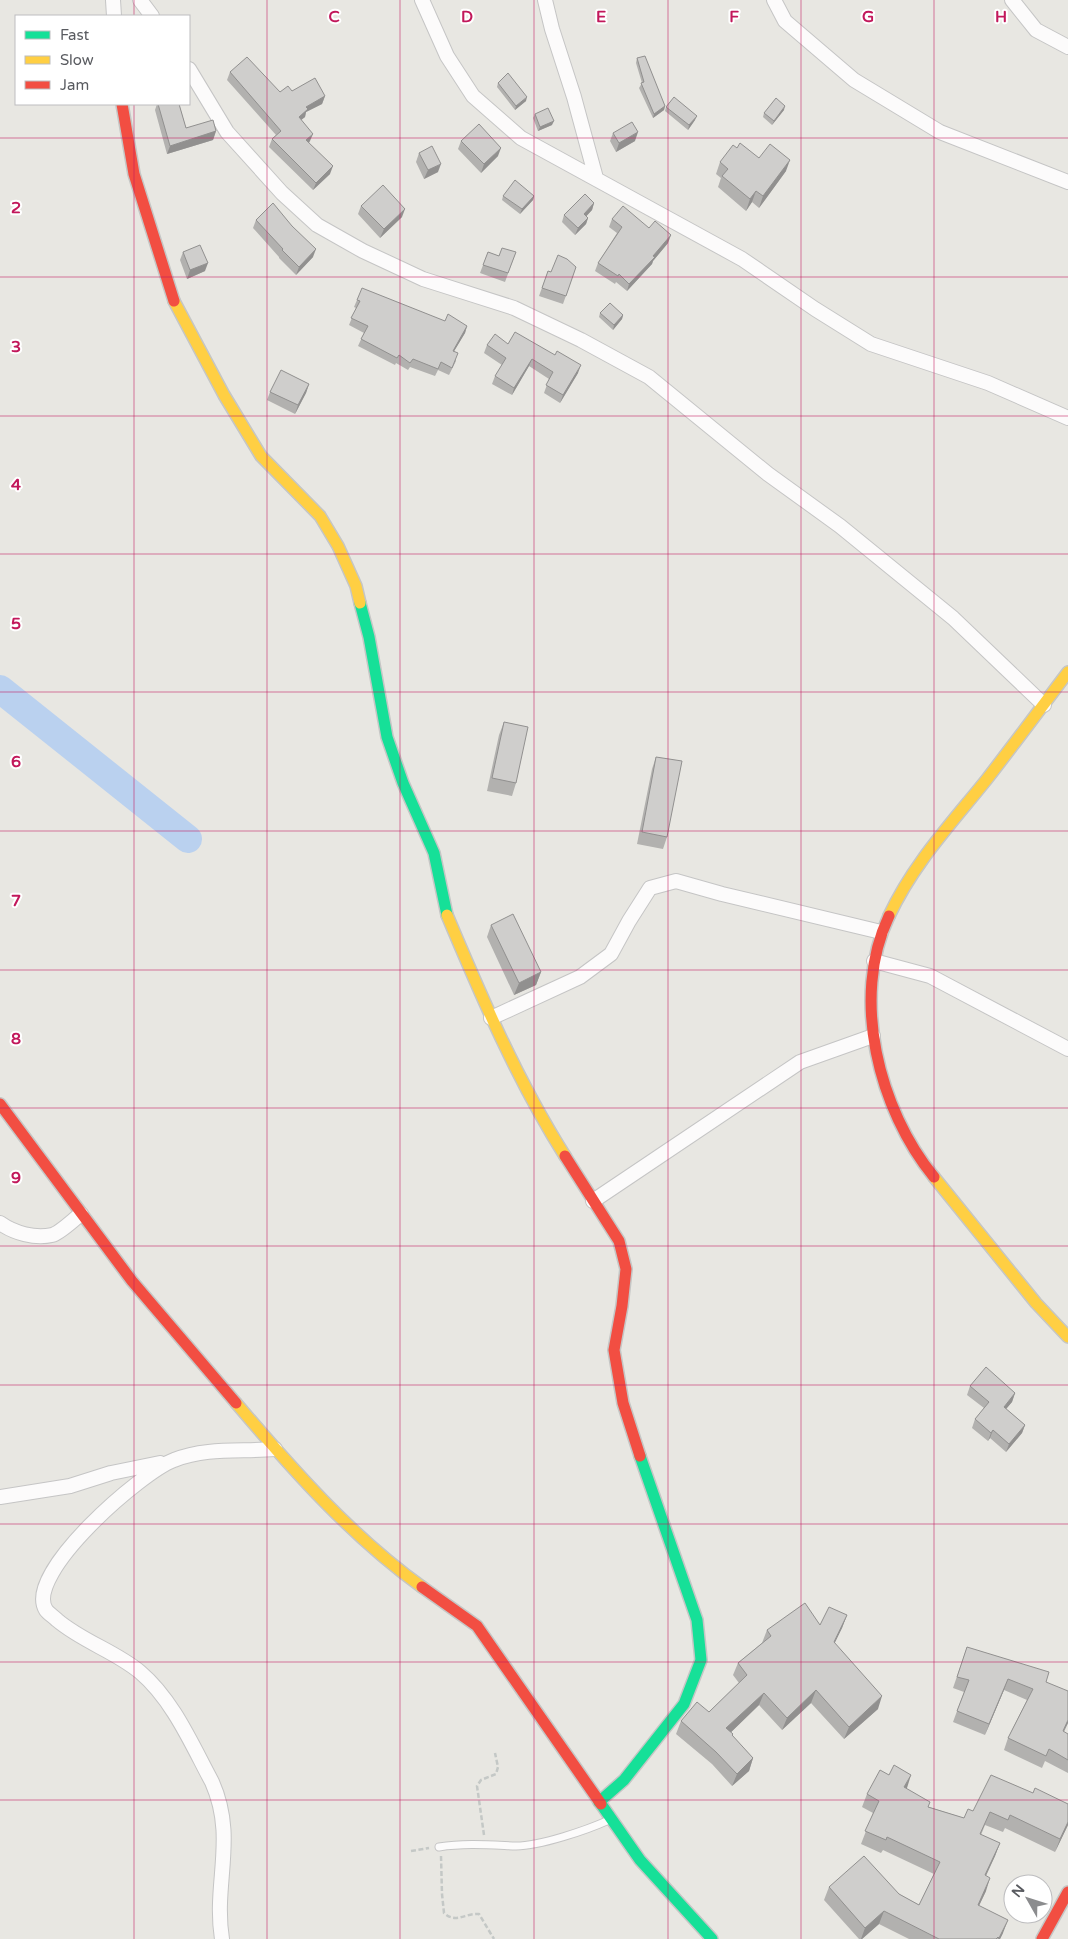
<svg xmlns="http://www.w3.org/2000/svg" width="1068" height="1939" font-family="'Varela Round',sans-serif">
	<rect width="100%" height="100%" fill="#e8e7e2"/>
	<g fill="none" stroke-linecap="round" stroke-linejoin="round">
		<path stroke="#bad1ef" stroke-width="28" d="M0,689L188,839"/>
		<g stroke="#c5c5c5" stroke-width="9">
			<path id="lane" d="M439,1847C465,1843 490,1845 516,1846C540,1846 587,1830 609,1820"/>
		</g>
		<g stroke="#c5c5c5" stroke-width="16">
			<path id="street" d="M113,0L114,16
				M140,0L152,16
				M422,0L447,56L473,96L521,138L742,259L815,309L871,344L988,383L1068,418
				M545,0L552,29L574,97L596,178
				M774,0L785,21L854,80L940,132L1068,182
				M1012,0L1036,30L1068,47
				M189,69L227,132L282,193L317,225L363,251L423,279L514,308L581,340L649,377L768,474L840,526L953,618L1044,705
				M874,961L930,976L1068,1049
				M491,1018L580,977L611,954L629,921L650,888L676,881L722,894L881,932
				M593,1201L800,1062L873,1036
				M0,1223C14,1233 35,1239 52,1235C60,1233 74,1219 81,1214
				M0,1497L70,1486L111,1473L160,1463
				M222,1939C213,1883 237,1838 212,1782C192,1745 173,1700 140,1672C115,1651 83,1642 57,1620C54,1617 48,1613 46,1610C23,1574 143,1471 174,1460C207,1447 241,1452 275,1449"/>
		</g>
		<g stroke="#c5c6c5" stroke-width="14">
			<path id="fast" d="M360,603L369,637L387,737L403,783L434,853L447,915
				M599,1802L624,1780L684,1704L701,1660L697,1620L640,1456
				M601,1804L640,1860L712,1939"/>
		</g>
		<g stroke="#c5c6c5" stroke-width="14">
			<path id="slow" d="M174,301L224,395L261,456L320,516L338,546L356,586L360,603
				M447,915C482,998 517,1080 565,1156
				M889,916C913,864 951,824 987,779C1014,744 1041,708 1068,672
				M934,1177L1036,1303L1068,1337
				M236,1403C292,1469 351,1536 422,1587"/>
		</g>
		<g stroke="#c5c6c5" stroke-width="14">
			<path id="jam" d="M122,104L134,174L174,301
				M889,916C850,998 879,1110 934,1177
				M0,1104L132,1281L236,1403
				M565,1156L619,1241L626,1269L622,1306L614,1350L623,1403L640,1456
				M422,1587L477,1626L601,1804
				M1042,1939L1068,1892"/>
		</g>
		<path stroke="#c4c8c6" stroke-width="2.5" stroke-dasharray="5 2.5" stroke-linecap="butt" d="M484,1835L477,1786L481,1780L496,1774L498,1767L495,1753
			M411,1851L429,1848
			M441,1856L442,1894L444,1913C456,1924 465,1913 479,1914L494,1939"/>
		<use href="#lane" stroke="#fcfbfb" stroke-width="7"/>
		<use href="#street" stroke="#fcfbfb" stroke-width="14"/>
		<use href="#fast" stroke="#16e098" stroke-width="11"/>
		<use href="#slow" stroke="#ffcf43" stroke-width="11"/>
		<use href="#jam" stroke="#f24e42" stroke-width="11"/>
	</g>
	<path fill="#b2b1af" d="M637,58L665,106L664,110L653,118L639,88L642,83L636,63Z
		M230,72L280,92L292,91L325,96L322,104L306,112L305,117L301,120L310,141L309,143L330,174L313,190L269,147L272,139L276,135L227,80Z
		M498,83L526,101L515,110L497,87Z
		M157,104H179L186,128L216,131L213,140L167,154L155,110Z
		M666,107L695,120L688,130L665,111Z
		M784,110L772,125L763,117L764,113Z
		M535,114L552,125L538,131L533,118Z
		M613,133L635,141L616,152L610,141Z
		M461,141L498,156L481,173L458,149Z
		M737,148L786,171L759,208L752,202L746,211L718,187L721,178L716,174L720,162Z
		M419,153L438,172L424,179L416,162Z
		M503,196H534L533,200L520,214L502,200Z
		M594,203L592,210L586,216L588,218L586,224L575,235L562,222L564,215Z
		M361,206L402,217L380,238L358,214Z
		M612,219L668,243L653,261L652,264L627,291L616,282L615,284L595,271L598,263L617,233L609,227Z
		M256,220L313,257L296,275L279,258V257L253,228Z
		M183,252L205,271L187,279L180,260Z
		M488,252L499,256L516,252L505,282L480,273Z
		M576,267L563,304L539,296L548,271L551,272Z
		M357,300L467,326L465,333L454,351L456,361L449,375L438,370L435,376L410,367L408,370L396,363L395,365L358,346L364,333L349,325L356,308L354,307Z
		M600,313L623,315L622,319L613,330L599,317Z
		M508,344L578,373L560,403L544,393L549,379L529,366L512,395L492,384L495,376L502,365L484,353L487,345Z
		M309,384L306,393L295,414L267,400L270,392Z
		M504,722L516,783L512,796L487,791L499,735Z
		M656,757L667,837L663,849L637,844L652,769Z
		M491,925L541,972L536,985L514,995L487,937Z
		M970,1386L1015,1393L1012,1402L1006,1409L1025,1425L1022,1433L1006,1452L990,1438L988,1441L972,1428L975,1419L984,1408L967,1395Z
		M847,1615L842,1628L834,1643L878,1709L844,1739L811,1703L782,1730L759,1705L731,1732L732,1736L753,1758L749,1771L732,1786L712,1764L676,1734L681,1721L709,1712L739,1683L733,1675L738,1663L762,1643L767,1630L820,1625Z
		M967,1647L1046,1682L1068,1723L1064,1732L1068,1734V1773L1045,1761L1042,1768L1004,1750L1008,1738L1027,1700L1004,1690L985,1735L953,1722L964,1692L953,1688Z
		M906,1788L929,1807L964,1818L973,1811L1033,1793L1068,1804V1825L1055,1852L1005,1828L1003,1832L985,1825L981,1835L1000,1843L995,1856L986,1876V1891L979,1906L1003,1933L1000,1939H909L879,1924L862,1939H859L824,1900L829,1887L899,1894L919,1905L934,1874L883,1850L881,1853L861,1844L873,1813L862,1807L867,1794Z"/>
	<path fill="#91908f" d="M325,96L322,104L306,112L305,117L296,124L299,117L306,107Z
		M527,97L526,101L515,110L516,106Z
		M665,106L664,110L653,118L654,114Z
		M785,106L784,110L772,125L774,121Z
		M697,116L695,120L688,130L689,125Z
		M554,121L552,125L538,131L540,127Z
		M216,131L213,140L167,154L170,146Z
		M638,132L635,141L616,152L619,143Z
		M313,134L310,141L303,148L306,140Z
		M501,148L498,156L481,173L484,164Z
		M790,160L786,171L759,208L763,196Z
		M441,164L438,172L424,179L428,170Z
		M333,166L330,174L313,190L316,183Z
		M756,191L752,202L746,211L750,199Z
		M534,196L533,200L520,214L522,209Z
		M594,203L592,210L582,221L584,214Z
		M405,209L402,217L380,238L384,229Z
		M588,218L586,224L575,235L578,228Z
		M671,235L668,243L653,261L652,264L627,291L629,284Z
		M316,249L313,257L296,275L299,267Z
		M208,263L205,271L187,279L190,270Z
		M623,315L622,319L613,330L614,325Z
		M467,326L465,333L450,358L453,351Z
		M532,359L529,366L512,395L514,388Z
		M581,365L578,373L560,403L563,395Z
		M309,384L306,393L295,414L298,405Z
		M541,972L536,985L514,995L519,983Z
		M1015,1393L1012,1402L1001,1415L1004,1407Z
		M1025,1425L1022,1433L1006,1452L1009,1444Z
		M993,1430L990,1438L988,1441L991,1433Z
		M847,1615L842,1628L829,1655L834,1642Z
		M1008,1679L1004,1690L985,1735L989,1724Z
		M816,1690L811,1703L782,1730L787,1718Z
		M764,1693L759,1705L722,1741L726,1728Z
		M882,1696L878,1709L844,1739L849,1727Z
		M1068,1720V1723L1058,1742Z
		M753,1758L749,1771L732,1786L737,1774Z
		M911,1775L907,1788L900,1800L904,1787Z
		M1068,1822V1825L1055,1852L1060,1839Z
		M1000,1843L995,1856L980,1888L985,1875Z
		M990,1878L986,1891L973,1918L978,1905Z
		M884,1911L879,1924L862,1939H861L865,1928Z
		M1008,1920L1003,1933L1000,1939H998Z"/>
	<path fill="#cfcecc" stroke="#91908f" d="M645,56L665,106L654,114L641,83L644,82L637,58Z
		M247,57L280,92L288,86L292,91L315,78L325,96L306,107L308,109L299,117L313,134L306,140L333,166L316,183L272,139L281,131L230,72Z
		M508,73L527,97L516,106L498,83Z
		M674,97L697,116L689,125L666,107Z
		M776,98L785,106L774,121L764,113Z
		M158,104H179L186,128L213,120L216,131L170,146Z
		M548,108L554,121L540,127L535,114Z
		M632,122L638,132L619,143L613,133Z
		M479,124L501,148L484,164L461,141Z
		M740,143L759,158L770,144L790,160L763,196L756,191L750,199L722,176L728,169L720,162L733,145L737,148Z
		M432,146L441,164L428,170L419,153Z
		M515,180L534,196L522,209L503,196Z
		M383,185L405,209L384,229L361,206Z
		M585,194L594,203L584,214L588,218L578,228L564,215Z
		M273,203L292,226L316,249L299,267L282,250L283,249L256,220Z
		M623,206L649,228L655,221L671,235L653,256L655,257L629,284L619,274L618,276L598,263L622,227L612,219Z
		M200,245L208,263L190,270L183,252Z
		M502,248L516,252L508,273L483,265L488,252L499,256Z
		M558,255L567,259L576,267L566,296L542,288L548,271L551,272Z
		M362,288L445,321L448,314L467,326L453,351L458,353L452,368L441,362L438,369L413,359L410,363L399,355L397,358L361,339L368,326L351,318L360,301L357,300Z
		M610,303L623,315L614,325L600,313Z
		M515,332L555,355L557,351L581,365L563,395L546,385L553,372L532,359L514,388L495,376L506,358L487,345L495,334L508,344Z
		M281,370L309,384L298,405L270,392Z
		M504,722L528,727L516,783L492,778Z
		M656,757L682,761L667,837L642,832Z
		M513,914L541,972L519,983L491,925Z
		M986,1367L1015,1393L1004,1407L1025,1425L1009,1444L993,1430L991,1433L975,1419L989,1402L970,1386Z
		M805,1603L820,1625L829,1607L847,1615L834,1642L882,1696L849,1727L816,1690L787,1718L764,1693L726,1728L733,1734L732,1735L753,1758L737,1774L716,1752L681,1721L697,1702L709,1712L747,1675L738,1663L771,1636L767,1630Z
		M967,1647L1049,1672L1046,1682L1068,1691V1720L1063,1731L1068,1734V1760L1049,1749L1046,1756L1008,1738L1033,1689L1008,1679L989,1724L957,1711L969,1680L957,1677Z
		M894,1765L911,1775L904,1787L930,1802L928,1807L964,1818L968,1809L973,1811L991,1775L1033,1793L1035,1788L1068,1804V1822L1060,1839L1010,1815L1008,1820L990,1812L980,1834L1000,1843L985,1875L990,1878L978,1905L1008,1920L999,1938L998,1937L996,1939H939L884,1911L865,1928L829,1887L864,1856L899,1894L919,1905L940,1862L887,1837L886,1840L865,1831L879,1801L867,1794L880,1770L889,1775Z"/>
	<path fill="none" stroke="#c2185b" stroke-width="1" stroke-opacity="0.55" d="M134,0V16M267,0V1939M400,0V1939M534,0V1939M668,0V1939M801,0V1939M934,0V1939M134,104V1939M0,138H1068M0,277H1068M0,416H1068M0,554H1068M0,692H1068M0,831H1068M0,970H1068M0,1108H1068M0,1246H1068M0,1385H1068M0,1524H1068M0,1662H1068M0,1800H1068"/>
	<g font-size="16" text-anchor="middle" font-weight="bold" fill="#c2185b" stroke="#fff" stroke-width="4" stroke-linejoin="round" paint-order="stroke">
		<text x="334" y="22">C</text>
		<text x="467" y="22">D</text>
		<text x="601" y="22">E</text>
		<text x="734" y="22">F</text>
		<text x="868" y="22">G</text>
		<text x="1001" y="22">H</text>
		<text x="16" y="213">2</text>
		<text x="16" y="352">3</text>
		<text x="16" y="490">4</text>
		<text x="16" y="629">5</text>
		<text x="16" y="767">6</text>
		<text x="16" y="906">7</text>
		<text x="16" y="1044">8</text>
		<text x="16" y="1183">9</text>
	</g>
	<rect x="15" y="15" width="175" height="90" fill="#ffffff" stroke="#bdbdbf"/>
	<rect x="25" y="31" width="25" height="8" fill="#16e098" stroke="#bdbdbf"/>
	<text x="60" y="40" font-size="15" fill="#595b60">Fast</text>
	<rect x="25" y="56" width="25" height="8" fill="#ffcf43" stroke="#bdbdbf"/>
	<text x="60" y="65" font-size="15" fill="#595b60">Slow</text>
	<rect x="25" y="81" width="25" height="8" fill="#f24e42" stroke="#bdbdbf"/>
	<text x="60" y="90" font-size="15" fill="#595b60">Jam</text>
	<g transform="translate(1028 1899) rotate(309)"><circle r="24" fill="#ffffff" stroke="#bdbdbf"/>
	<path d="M0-4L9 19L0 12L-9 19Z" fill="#8b8c8e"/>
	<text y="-8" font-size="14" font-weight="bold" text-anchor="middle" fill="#595b60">N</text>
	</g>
</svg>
